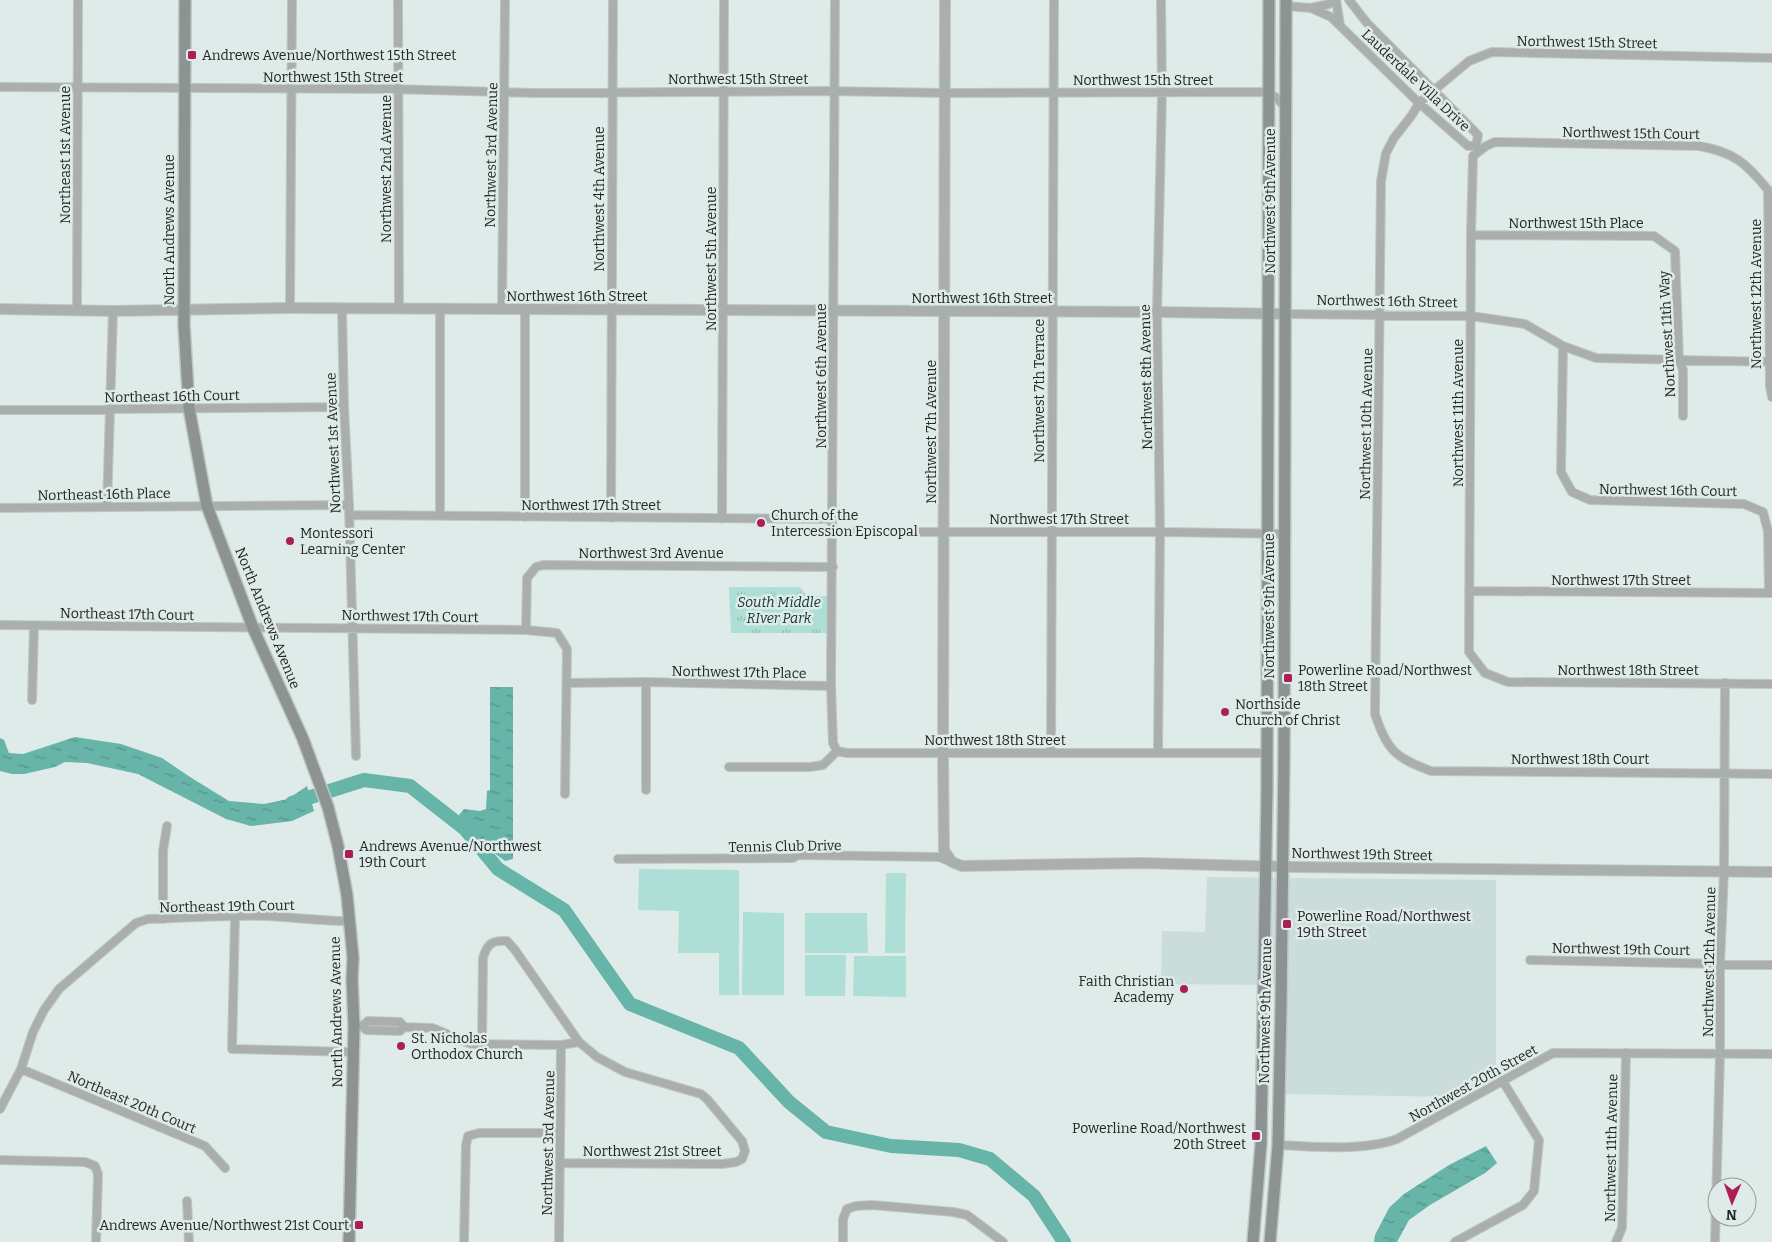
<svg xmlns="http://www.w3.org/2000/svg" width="1772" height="1242" font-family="Bitter,serif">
	<defs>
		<pattern id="grass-tufts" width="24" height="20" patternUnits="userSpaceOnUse" patternTransform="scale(1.25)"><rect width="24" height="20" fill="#addfd6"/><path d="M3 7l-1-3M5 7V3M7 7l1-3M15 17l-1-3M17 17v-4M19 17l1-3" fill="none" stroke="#95bfb8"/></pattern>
		<pattern id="water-ripples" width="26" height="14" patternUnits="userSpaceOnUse" patternTransform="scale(1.25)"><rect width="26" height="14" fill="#67b4a9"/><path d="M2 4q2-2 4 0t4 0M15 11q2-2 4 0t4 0" fill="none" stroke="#549289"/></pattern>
	</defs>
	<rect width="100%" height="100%" fill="#dfebe8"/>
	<path fill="#caddda" d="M1207,877L1496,880V1068L1479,1085L1451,1097L1285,1094L1286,985L1161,984L1162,931L1205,932Z"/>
	<path fill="url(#grass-tufts)" d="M729,587H800L807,596H828L829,633H731Z"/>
	<path fill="#addfd6" d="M639,869L739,870V995H719V953H678L679,911L638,910Z
		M886,873H906L905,953H885Z
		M743,912L784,913V995H742Z
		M805,913H867L868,953H805Z
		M805,955H846L845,996H805Z
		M854,956H906V997L853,996Z"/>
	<path fill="url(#water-ripples)" d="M490,687H513V859L505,861L494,853L459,815L464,809L480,811L486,809L487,791L490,790Z
		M75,737L121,744L162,758L190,777L229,801L264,804L288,799L307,786L314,811L292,821L251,826L226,819L138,774L87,763L65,762L55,767L24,774H12L0,771V738L4,740L9,753L23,754Z
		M1486,1146L1497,1163L1485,1173L1430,1205L1409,1220L1397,1242H1374L1375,1235L1389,1208L1404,1194L1449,1165Z"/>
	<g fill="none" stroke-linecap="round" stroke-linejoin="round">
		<path stroke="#67b4a9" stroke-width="14" d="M292,803L364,780L410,786L465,829L498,869L564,910L630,1004L739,1048L789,1102L826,1132L891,1146L959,1150L990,1159L1034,1196L1064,1242"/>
		<g stroke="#bdc8c5" stroke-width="10">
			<path id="minor" d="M398,0L399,309
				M835,0L831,686L833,743L837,751
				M1336,0L1340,25
				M1286,6L1311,8L1331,17L1419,103L1468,146H1476L1478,135L1367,23L1349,0
				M1311,8L1329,4L1332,0
				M1772,58L1492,52L1469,61L1419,103L1412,115L1394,138L1386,153L1381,181L1375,714C1387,751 1396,758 1431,771L1772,774
				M0,87L392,89L532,93L827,91L945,93L1262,92C1273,93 1279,99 1285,108
				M1471,235L1654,236L1675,251L1679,360L1683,370V416
				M290,308L292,0
				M342,309L344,407L349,505L356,756
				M440,309V516
				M502,310L505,0
				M525,310V517
				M77,311L78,0
				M1285,314L1471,316L1525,324L1563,346L1596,358L1772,362
				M1563,346L1561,472L1572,492L1590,500L1744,504L1763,512L1768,531L1769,593
				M1772,397L1770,386L1768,190C1746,163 1734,152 1699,146L1495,142L1486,146L1473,156L1471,235L1469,652L1485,673L1508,682L1772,684
				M0,410L344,407
				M107,507L113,311
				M0,508L349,505
				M349,515L833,519
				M611,518L613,0
				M722,519L724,0
				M833,532H1164L1284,534
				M1469,591L1772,593
				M0,625L526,630L557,633L567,649L565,794
				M526,630L527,578L536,567L543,565L833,567
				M646,682V790
				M567,683L646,682L831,686
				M32,700L34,626
				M837,751L847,753H1267
				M1051,752L1054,0
				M1158,753L1160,532L1157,312L1162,93L1161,0
				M729,767H810L823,765L837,751
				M618,859L793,858L797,855L939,857L951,862
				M235,917L232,1049L353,1052
				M163,919V851L167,826
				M1530,960L1772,965
				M354,1026H362L366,1030L400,1031L404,1027L432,1028L471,1044L561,1045L579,1042L597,1057L625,1072L701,1094L707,1099L742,1141L745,1151L742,1159L736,1162L722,1164L560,1163
				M362,1026L368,1021L400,1022L404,1027
				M482,1045L483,958C487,944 492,940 507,941L515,950L579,1042
				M21,1069L205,1146L225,1168
				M0,1109L21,1069L33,1032L44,1010L59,989L136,923L148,919C187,918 225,915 264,916C293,917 321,921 349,921
				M1278,1145C1312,1147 1365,1151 1397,1139L1553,1053L1772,1054
				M0,1160L85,1162L95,1166L98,1174L96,1242
				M187,1201L189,1242
				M464,1242L466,1145L468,1136L479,1133H560
				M559,1242L561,1045
				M843,1242V1219L847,1209L856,1206L872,1205L953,1212L967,1215L1003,1242
				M1455,1242L1523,1205L1534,1191L1539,1140L1502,1080
				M1616,1242L1622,1228L1626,1053
				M1715,1242L1720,1053V964L1724,872L1725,683"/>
		</g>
		<g stroke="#bdc8c5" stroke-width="12">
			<path id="tertiary" d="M945,0L943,754L944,850L952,862L962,866L1142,863L1295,867L1772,872
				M0,309L113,311L290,308L723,310L1157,312L1285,314"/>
		</g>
		<g stroke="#bdc8c5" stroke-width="14">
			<path id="secondary" d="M185,0L184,325L189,408L207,506L253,628L303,739L328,807L338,846L347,895L353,958L352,979L354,1026L349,1242
				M1253,1242L1261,1144L1267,788L1269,0
				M1270,1242L1278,1145L1281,1006L1284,754L1286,0"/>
		</g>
		<use href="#minor" stroke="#aaafae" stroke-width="8"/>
		<use href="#tertiary" stroke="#aaafae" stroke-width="10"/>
		<use href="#secondary" stroke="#8c9392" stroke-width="11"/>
	</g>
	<g fill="#ad1e57" stroke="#dfebe8" stroke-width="2">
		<rect x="187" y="50" width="10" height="10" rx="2.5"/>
		<circle cx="761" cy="523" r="5"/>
		<circle cx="290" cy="541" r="5"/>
		<rect x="1283" y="673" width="10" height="10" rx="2.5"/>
		<circle cx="1225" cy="712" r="5"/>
		<rect x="344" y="849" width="10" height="10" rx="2.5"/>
		<rect x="1282" y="919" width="10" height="10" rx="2.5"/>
		<circle cx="1184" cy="989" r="5"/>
		<circle cx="401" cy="1046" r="5"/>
		<rect x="1251" y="1131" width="10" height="10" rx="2.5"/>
		<rect x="354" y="1220" width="10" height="10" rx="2.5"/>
	</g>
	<g text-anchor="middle" stroke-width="5" stroke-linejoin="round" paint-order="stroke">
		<g font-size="14" fill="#222726" stroke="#dfebe8">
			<text transform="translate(1587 42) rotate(1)" y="5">Northwest 15th Street</text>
			<text x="333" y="82">Northwest 15th Street</text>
			<text x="738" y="84">Northwest 15th Street</text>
			<text x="1143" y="85">Northwest 15th Street</text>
			<text transform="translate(1416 80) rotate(43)" y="5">Lauderdale Villa Drive</text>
			<text transform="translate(1631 133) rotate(1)" y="5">Northwest 15th Court</text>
			<text transform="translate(65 155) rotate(-90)" y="5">Northeast 1st Avenue</text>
			<text transform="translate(491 155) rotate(-89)" y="5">Northwest 3rd Avenue</text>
			<text transform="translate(386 169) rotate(-90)" y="5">Northwest 2nd Avenue</text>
			<text transform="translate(599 199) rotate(-90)" y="5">Northwest 4th Avenue</text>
			<text transform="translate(1270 201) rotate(-90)" y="5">Northwest 9th Avenue</text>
			<text x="1576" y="228">Northwest 15th Place</text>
			<text transform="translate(169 230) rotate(-90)" y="5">North Andrews Avenue</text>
			<text transform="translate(711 259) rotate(-90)" y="5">Northwest 5th Avenue</text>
			<text transform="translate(1756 294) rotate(-90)" y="5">Northwest 12th Avenue</text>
			<text x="577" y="301">Northwest 16th Street</text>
			<text x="982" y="303">Northwest 16th Street</text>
			<text transform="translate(1387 301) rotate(1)" y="5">Northwest 16th Street</text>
			<text transform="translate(1667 334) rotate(-93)" y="5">Northwest 11th Way</text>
			<text transform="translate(821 376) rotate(-90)" y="5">Northwest 6th Avenue</text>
			<text transform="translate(1146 377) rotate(-91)" y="5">Northwest 8th Avenue</text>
			<text transform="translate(1039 391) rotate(-90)" y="5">Northwest 7th Terrace</text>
			<text transform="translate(172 396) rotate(-1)" y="5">Northeast 16th Court</text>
			<text transform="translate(1458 413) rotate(-90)" y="5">Northwest 11th Avenue</text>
			<text transform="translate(1366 424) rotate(-89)" y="5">Northwest 10th Avenue</text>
			<text transform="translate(931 432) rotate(-90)" y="5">Northwest 7th Avenue</text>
			<text transform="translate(333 443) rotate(-92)" y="5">Northwest 1st Avenue</text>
			<text transform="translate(1668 490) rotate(1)" y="5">Northwest 16th Court</text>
			<text transform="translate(104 494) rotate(-1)" y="5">Northeast 16th Place</text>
			<text x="591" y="510">Northwest 17th Street</text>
			<text x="1059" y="524">Northwest 17th Street</text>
			<text x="651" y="558">Northwest 3rd Avenue</text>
			<text x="1621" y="585">Northwest 17th Street</text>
			<text transform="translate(1269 606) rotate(-90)" y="5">Northwest 9th Avenue</text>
			<text transform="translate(127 614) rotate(1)" y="5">Northeast 17th Court</text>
			<text transform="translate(410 616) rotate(1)" y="5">Northwest 17th Court</text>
			<text transform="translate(268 618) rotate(68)" y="5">North Andrews Avenue</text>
			<text x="1628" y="675">Northwest 18th Street</text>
			<text transform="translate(739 672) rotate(1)" y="5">Northwest 17th Place</text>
			<text x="995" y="745">Northwest 18th Street</text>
			<text x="1580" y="764">Northwest 18th Court</text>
			<text transform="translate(785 846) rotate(-1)" y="5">Tennis Club Drive</text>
			<text transform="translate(1362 854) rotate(1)" y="5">Northwest 19th Street</text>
			<text transform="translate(227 906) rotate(-1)" y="5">Northeast 19th Court</text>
			<text transform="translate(1621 949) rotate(1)" y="5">Northwest 19th Court</text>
			<text transform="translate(1709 962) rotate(-89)" y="5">Northwest 12th Avenue</text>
			<text transform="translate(1265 1011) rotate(-89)" y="5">Northwest 9th Avenue</text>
			<text transform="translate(336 1012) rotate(-91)" y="5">North Andrews Avenue</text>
			<text transform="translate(1473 1083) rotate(-29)" y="5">Northwest 20th Street</text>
			<text transform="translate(132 1102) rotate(23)" y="5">Northeast 20th Court</text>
			<text transform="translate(548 1143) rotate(-89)" y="5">Northwest 3rd Avenue</text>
			<text transform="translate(1611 1148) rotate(-89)" y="5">Northwest 11th Avenue</text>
			<text x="652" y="1156">Northwest 21st Street</text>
		</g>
		<g font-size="14" fill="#222726" stroke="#dfebe8" text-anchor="start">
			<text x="202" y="60">Andrews Avenue/Northwest 15th Street</text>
			<text x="771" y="520">Church of the<tspan x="771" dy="16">Intercession Episcopal</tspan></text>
			<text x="300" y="538">Montessori<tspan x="300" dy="16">Learning Center</tspan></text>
			<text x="1298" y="675">Powerline Road/Northwest<tspan x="1298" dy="16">18th Street</tspan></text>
			<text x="1235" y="709">Northside<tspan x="1235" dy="16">Church of Christ</tspan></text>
			<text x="359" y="851">Andrews Avenue/Northwest<tspan x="359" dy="16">19th Court</tspan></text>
			<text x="1297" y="921">Powerline Road/Northwest<tspan x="1297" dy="16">19th Street</tspan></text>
			<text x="1174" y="986" text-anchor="end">Faith Christian<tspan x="1174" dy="16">Academy</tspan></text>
			<text x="411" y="1043">St. Nicholas<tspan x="411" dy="16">Orthodox Church</tspan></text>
			<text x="1246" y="1133" text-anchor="end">Powerline Road/Northwest<tspan x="1246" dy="16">20th Street</tspan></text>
			<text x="349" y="1230" text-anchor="end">Andrews Avenue/Northwest 21st Court</text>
		</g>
		<g font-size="14" font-style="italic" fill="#103631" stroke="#dfebe8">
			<text x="779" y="607">South Middle<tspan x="779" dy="16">RIver Park</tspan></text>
		</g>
	</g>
	<g transform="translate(1732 1202) rotate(182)"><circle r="24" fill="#dfebe8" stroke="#939d9a"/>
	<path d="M0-4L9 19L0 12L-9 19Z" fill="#ad1e57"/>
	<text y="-8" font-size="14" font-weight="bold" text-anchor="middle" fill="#222726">N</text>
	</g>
</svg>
